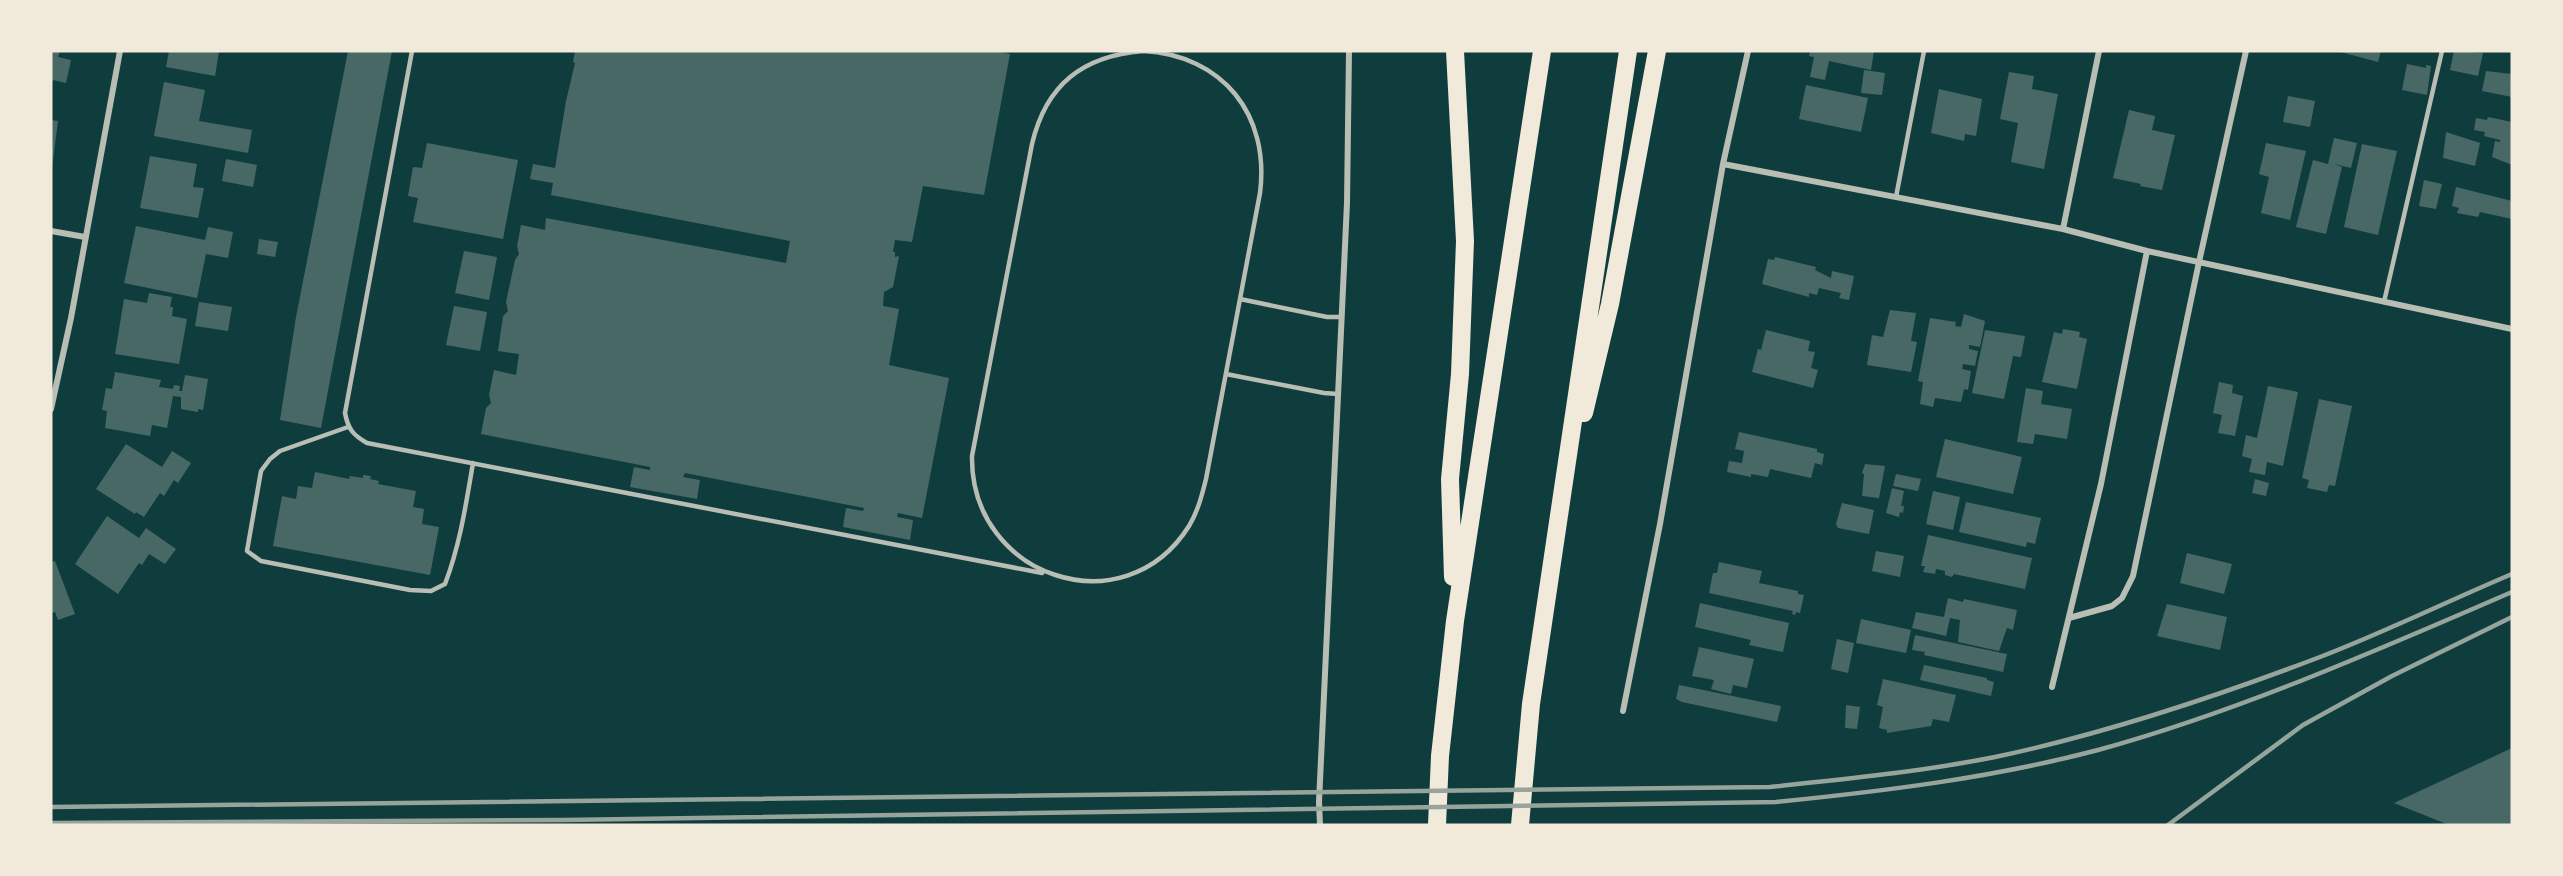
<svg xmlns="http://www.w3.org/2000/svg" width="2563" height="876" font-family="Inter,sans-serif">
	<rect width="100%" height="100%" fill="#0f3d3e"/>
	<path fill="#486865" d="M51,51H60L58,57L71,60L66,83L53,80L51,86Z
		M169,51H219L215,76L166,67Z
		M348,51H392L321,428L280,420L296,317Z
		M575,51H995L1010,54L984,195L923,186L912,242L895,240L893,252H895V257L899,256L893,287L884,292L883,306L899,309L889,365L949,378L922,518L898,513L897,517L913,520L910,540L843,527L846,508L863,511L864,508L685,473L683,477L700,480L697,499L630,487L634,467L650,470V467L481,434L486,408L491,403L489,395L494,370L516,375L519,354L498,351L503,316L508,311L506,302L515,260L519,254L517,246L521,225L545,230L546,218L786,263L790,241L551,195L553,183L530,179L533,164L555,168L566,101L575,63L573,62Z
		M1810,51H1874L1871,70L1829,61L1825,80L1810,77L1814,57L1809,56Z
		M2337,51H2381L2378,62Z
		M2454,51L2483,53L2478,76L2450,70Z
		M2407,64L2426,68V65L2431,66L2427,95L2402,90Z
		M1864,70L1885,73L1882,95L1861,93Z
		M2486,71L2512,74V97L2482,91Z
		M2009,72L2034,76L2032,89L2058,94L2044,169L2011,162L2018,123L2000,119Z
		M164,82L205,90L199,121L252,130L248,153L154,136Z
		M1806,85L1868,98L1861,132L1799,119Z
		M1939,89L1982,99L1976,136L1965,134L1964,141L1931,133Z
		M2288,96L2315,101L2310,127L2283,122Z
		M2129,110L2155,116L2152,130L2175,135L2162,190L2140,186L2141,184L2113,178Z
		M2488,117L2512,122V165L2492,157L2495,141L2500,142V140L2484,136L2485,132L2474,130L2476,118L2487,120Z
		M51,120L58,121L52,168H51Z
		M2446,132L2480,143L2475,166L2443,158Z
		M2334,138L2357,143L2351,168L2334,164L2342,167L2326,234L2296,227L2313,160L2328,164Z
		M427,143L518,160L503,239L413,222L418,198L408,196L413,167L422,168Z
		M2266,143L2306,151L2290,220L2261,213L2269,177L2259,174Z
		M2362,144L2397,151L2378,235L2344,227Z
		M150,156L197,164L193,187L204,188L198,218L140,208Z
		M226,159L257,165L253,187L222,181Z
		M2424,180L2442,184L2436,209L2419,206Z
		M2456,187L2512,201V219L2480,212L2478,217L2457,213L2459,208L2452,206Z
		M136,226L205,240L208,227L233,232L228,258L206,254L197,298L124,283Z
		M259,239L278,242L275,257L257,254Z
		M464,251L497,257L489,300L455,293Z
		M1775,257L1816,267L1815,270L1831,278L1832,271L1854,276L1849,300L1839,298L1841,293L1819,288L1817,295L1809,293V297L1762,284L1768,259L1774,260Z
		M149,293L172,297L170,307H173L172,316L187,319L179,364L115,354L124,299L147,303Z
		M199,302L232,307L228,331L195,326Z
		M454,306L487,312L480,351L446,345Z
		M1890,310L1916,313L1911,341L1917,342L1911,372L1867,365L1872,335L1883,337Z
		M1964,314L1985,321L1980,347L1969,345V349L1978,351L1975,366L1963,364L1962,369L1971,371L1968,390L1964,389L1961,402L1935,398L1933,407L1920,404L1923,382L1918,381L1930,318L1956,322L1955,326L1961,327Z
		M2063,329L2080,332L2079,337L2087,339L2077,389L2042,382L2054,332L2062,334Z
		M1766,330L1810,341L1808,351L1815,352L1811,368L1818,370L1813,388L1752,372L1758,349L1761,350Z
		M1985,330L2025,336L2021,357L2013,356L2004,399L1972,393Z
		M115,372L161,380L159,387L173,389L174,385L180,386L179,391H182L185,375L208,379L203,410L198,409V412L181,409V397L173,396L167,428L152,425L150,436L105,428L107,411L102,410L106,388L112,389Z
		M2219,382L2233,385L2232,393L2243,396L2235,436L2218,433L2222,415L2213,413Z
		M2268,386L2298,392L2283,466L2267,462L2265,475L2249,472L2252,459L2242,456L2246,435L2257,438Z
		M2026,388L2043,391L2041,404L2072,409L2067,439L2035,434L2033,444L2017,442Z
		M2319,399L2352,406L2335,486L2329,485L2327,492L2307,488L2309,480L2302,478Z
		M1739,432L1817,449V452L1824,454L1822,465L1815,463L1811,478L1770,469L1768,477L1751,474V477L1727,472L1729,461L1742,463L1744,451L1735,449Z
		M1945,439L2022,457L2013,494L1936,477Z
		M126,444L162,467L172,451L191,463L178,483L174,480L164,496L160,493L144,517L136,512L135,514L96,489Z
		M1865,464L1885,466L1879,498L1862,496L1864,474L1862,473Z
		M315,472L349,479L350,476L363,478V475L371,476L370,479L379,481L378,484L416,491L413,507L424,509L422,524L439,527L430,575L273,546L282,496L296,499L298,486L312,488Z
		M1896,474L1921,479L1918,491L1893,486Z
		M2255,479L2269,483L2266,496L2252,493Z
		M1892,488L1904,491L1901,506H1904L1903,513L1900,512L1899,517L1886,513Z
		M1933,491L1960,497L1953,530L1926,524Z
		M1966,502L2041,518L2035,544L2027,542L2026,547L1959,532Z
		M1842,503L1874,510L1869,534L1838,528L1836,524Z
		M107,516L139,538L146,528L176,549L165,564L149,554L142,565L139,563L118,594L75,564Z
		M1928,535L2032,558L2025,589L1954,574L1952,577L1945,575V571L1936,569L1935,574L1923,572L1925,566H1921Z
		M1876,551L1904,556L1900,577L1872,571Z
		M2187,553L2232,564L2224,594L2180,583Z
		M55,561L75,614L58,620L55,612L51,613V562Z
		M1719,562L1762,571L1759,583L1798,591V594L1804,595L1800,613L1796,612L1795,615L1792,614L1793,611L1709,593L1713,573H1717Z
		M1948,598L1963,602L1964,599L2017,610L2013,630L2007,628L1999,651L1958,642L1960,620L1950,618L1946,636L1912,628L1916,612L1944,617Z
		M1700,603L1789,623L1783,652L1749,645L1751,640L1695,627Z
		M2167,604L2227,617L2220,650L2157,636Z
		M1861,619L1911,630L1906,653L1856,643Z
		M1915,635L2007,654L2003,672L1924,655L1925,652L1912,650Z
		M1837,639L1854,643L1848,673L1831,669Z
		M1699,647L1754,659L1747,688L1733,685L1731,694L1711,689L1714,680L1692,676Z
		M1924,665L1987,678V680L1994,682L1991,696L1920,680Z
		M1883,679L1956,695L1949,722L1933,719L1931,726L1887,733V730L1879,728L1883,707L1877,705Z
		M1679,685L1781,706L1777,722L1682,702L1676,699Z
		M1846,705L1860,707L1857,729L1845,728Z
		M2512,748V825H2449L2394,803Z"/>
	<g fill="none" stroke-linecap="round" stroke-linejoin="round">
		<path stroke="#b8beb3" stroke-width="4.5" d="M412,51L345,413C348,429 353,435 367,443L1042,573
			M1143,51C1223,55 1270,115 1260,193L1206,479C1202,495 1198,511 1189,526C1124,629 970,577 972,456L1032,144C1046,85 1082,56 1143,51Z
			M1896,197L1924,51
			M1240,299L1327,317H1342
			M2384,302L2442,51
			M1226,374L1324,393L1338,394
			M348,427L280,451L270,459L261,471L247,551L261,561L410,590L431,591L445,584C460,545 466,504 473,463"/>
		<path stroke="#b8beb3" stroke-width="6" d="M1723,164L2063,229L2147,251L2512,329
			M2063,229L2099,51
			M51,231L85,237
			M51,409L71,318L120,51
			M2069,618L2112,606L2122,598L2133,576L2199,262L2246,51
			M2052,687L2101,484L2147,251
			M1623,711L1660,524L1723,164L1748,51
			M1320,825L1319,802L1347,203L1349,51"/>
		<path stroke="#f1e9da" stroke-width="18" d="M1584,413L1610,304L1657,51
			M1453,577L1450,479L1460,374L1465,241L1455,51
			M1437,825L1440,756L1455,621L1542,51
			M1520,825L1531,704L1628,51"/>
		<path stroke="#97a49c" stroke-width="4.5" d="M51,807L1770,787C1845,779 1920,772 1995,757C2105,734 2215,697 2320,657C2385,632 2448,601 2512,574
			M51,823L565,820L1776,802C1885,791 1992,778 2098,750C2240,711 2377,650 2512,592
			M2168,825L2303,725L2392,676L2512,617"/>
	</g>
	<rect width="2563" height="876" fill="none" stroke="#f1e9da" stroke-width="105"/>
</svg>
